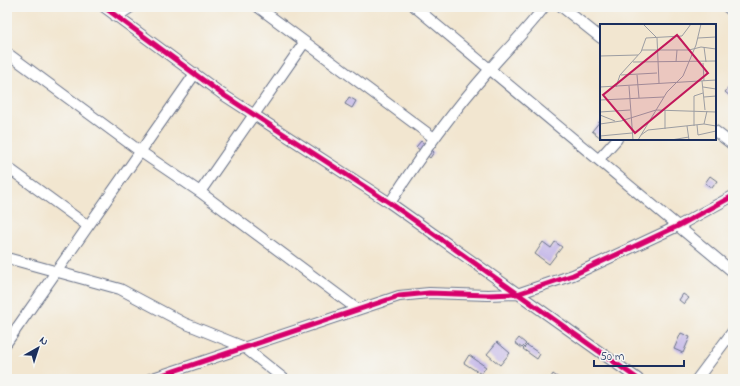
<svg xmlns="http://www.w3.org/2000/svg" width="740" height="386" font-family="'Indie Flower',sans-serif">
	<rect width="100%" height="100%" fill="#f6f6f2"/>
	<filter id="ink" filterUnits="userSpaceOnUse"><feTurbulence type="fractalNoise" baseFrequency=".025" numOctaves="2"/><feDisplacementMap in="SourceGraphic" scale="8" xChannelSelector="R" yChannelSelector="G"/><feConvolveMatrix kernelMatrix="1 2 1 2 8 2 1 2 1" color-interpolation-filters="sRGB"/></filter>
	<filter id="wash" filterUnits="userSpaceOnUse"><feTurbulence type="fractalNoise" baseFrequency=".012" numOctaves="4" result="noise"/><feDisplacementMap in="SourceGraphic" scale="16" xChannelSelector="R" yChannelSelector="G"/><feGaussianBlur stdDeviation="0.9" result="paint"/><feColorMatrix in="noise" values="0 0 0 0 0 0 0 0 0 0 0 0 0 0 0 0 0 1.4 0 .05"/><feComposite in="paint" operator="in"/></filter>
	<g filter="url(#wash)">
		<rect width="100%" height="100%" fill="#f2e6d0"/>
		<g id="blocks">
			<path fill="#c5b8e8" d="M733,83V94L731,97L725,92Z
				M349,97L356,101L352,108L345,104Z
				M601,120V138L592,131Z
				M421,141L434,152L430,158L416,147Z
				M710,176L717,181L712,188L705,183Z
				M543,242L551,248L555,242L562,247L549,264L535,254Z
				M683,294L689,298L684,304L679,300Z
				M681,333L690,337L683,353L674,349Z
				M519,338L526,344L522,348L515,343Z
				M497,342L510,353L500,365L487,354Z
				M527,345L540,354L537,359L523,349Z
				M469,355L486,367L481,374L464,363Z
				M553,374L560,379H550Z"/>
		</g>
	</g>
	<g filter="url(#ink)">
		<use href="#blocks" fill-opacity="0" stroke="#666f86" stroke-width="1"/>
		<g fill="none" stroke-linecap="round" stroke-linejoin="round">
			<g stroke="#666f86" stroke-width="12">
				<path id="minor" d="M104,7L222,94L390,203L638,379
					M258,7L434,138
					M415,7L733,272
					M562,7L601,38
					M727,7L733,12
					M116,17L131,7
					M7,53L141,152L200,192L357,309
					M715,131L733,145
					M599,159L617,139
					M7,167L88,226
					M200,192L304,43
					M390,203C420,156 453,111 490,69C508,48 528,29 544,7
					M7,258L120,289L184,323L244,347L284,379
					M7,342L194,75
					M150,379L399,296L429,293L488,295L517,294L573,275L678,226L733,196
					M697,379L733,331"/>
			</g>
			<use href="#minor" stroke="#fff" stroke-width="10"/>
			<g stroke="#f6f6f2" stroke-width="8">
				<path id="cycleway" d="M104,7L222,94L390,203L638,379
					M150,379L399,296L429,293L488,295L517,294L573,275L678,226L733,196"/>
			</g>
			<use href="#cycleway" stroke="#d6006c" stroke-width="5"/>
		</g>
	</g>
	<g transform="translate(600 24)">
		<rect width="116" height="116" fill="#f2e6d0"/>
		<path fill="none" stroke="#9c9da2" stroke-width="1" d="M43,0L57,14L59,59M98,14L116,13M104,23L106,38M42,26H89L101,23L116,25M0,32L38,31M33,38L116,37M76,38L77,26M103,39L104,57M21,51L57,49M37,51L39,74M102,57L105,86M29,62L33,116M0,63L116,56M16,63L20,51L41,28L46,14L82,12L91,0M103,63L116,65M104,73L116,72M0,76L64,73M65,86V105M0,88L30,86M0,91L15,97M0,100L21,97L56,86L116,88M104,100L107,87M97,101L98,111L116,107M87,102L89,116M94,102V72L103,69M0,104L1,116M41,111L48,106L104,100L116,102M0,112L32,109M38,116L67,68L83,52L96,21L101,0M71,116L89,113"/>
		<path fill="#c2185b" fill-opacity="0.15" stroke="#c2185b" stroke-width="2" d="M77,11L108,49L35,109L3,71Z"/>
		<rect width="116" height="116" fill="none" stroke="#1b2f5e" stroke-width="2"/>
	</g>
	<rect width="740" height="386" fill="none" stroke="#f6f6f2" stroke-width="24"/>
	<g transform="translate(38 348) rotate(39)" stroke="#f6f6f2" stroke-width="3" paint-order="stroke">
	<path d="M0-3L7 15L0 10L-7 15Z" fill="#1b2f5e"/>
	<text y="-6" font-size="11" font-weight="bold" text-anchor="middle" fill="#1b2f5e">N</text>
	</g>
	<path d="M594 360v6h90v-6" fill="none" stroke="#1b2f5e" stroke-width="2"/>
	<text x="600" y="360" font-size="12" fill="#1b2f5e" stroke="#f6f6f2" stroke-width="3" paint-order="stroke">50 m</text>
</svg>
